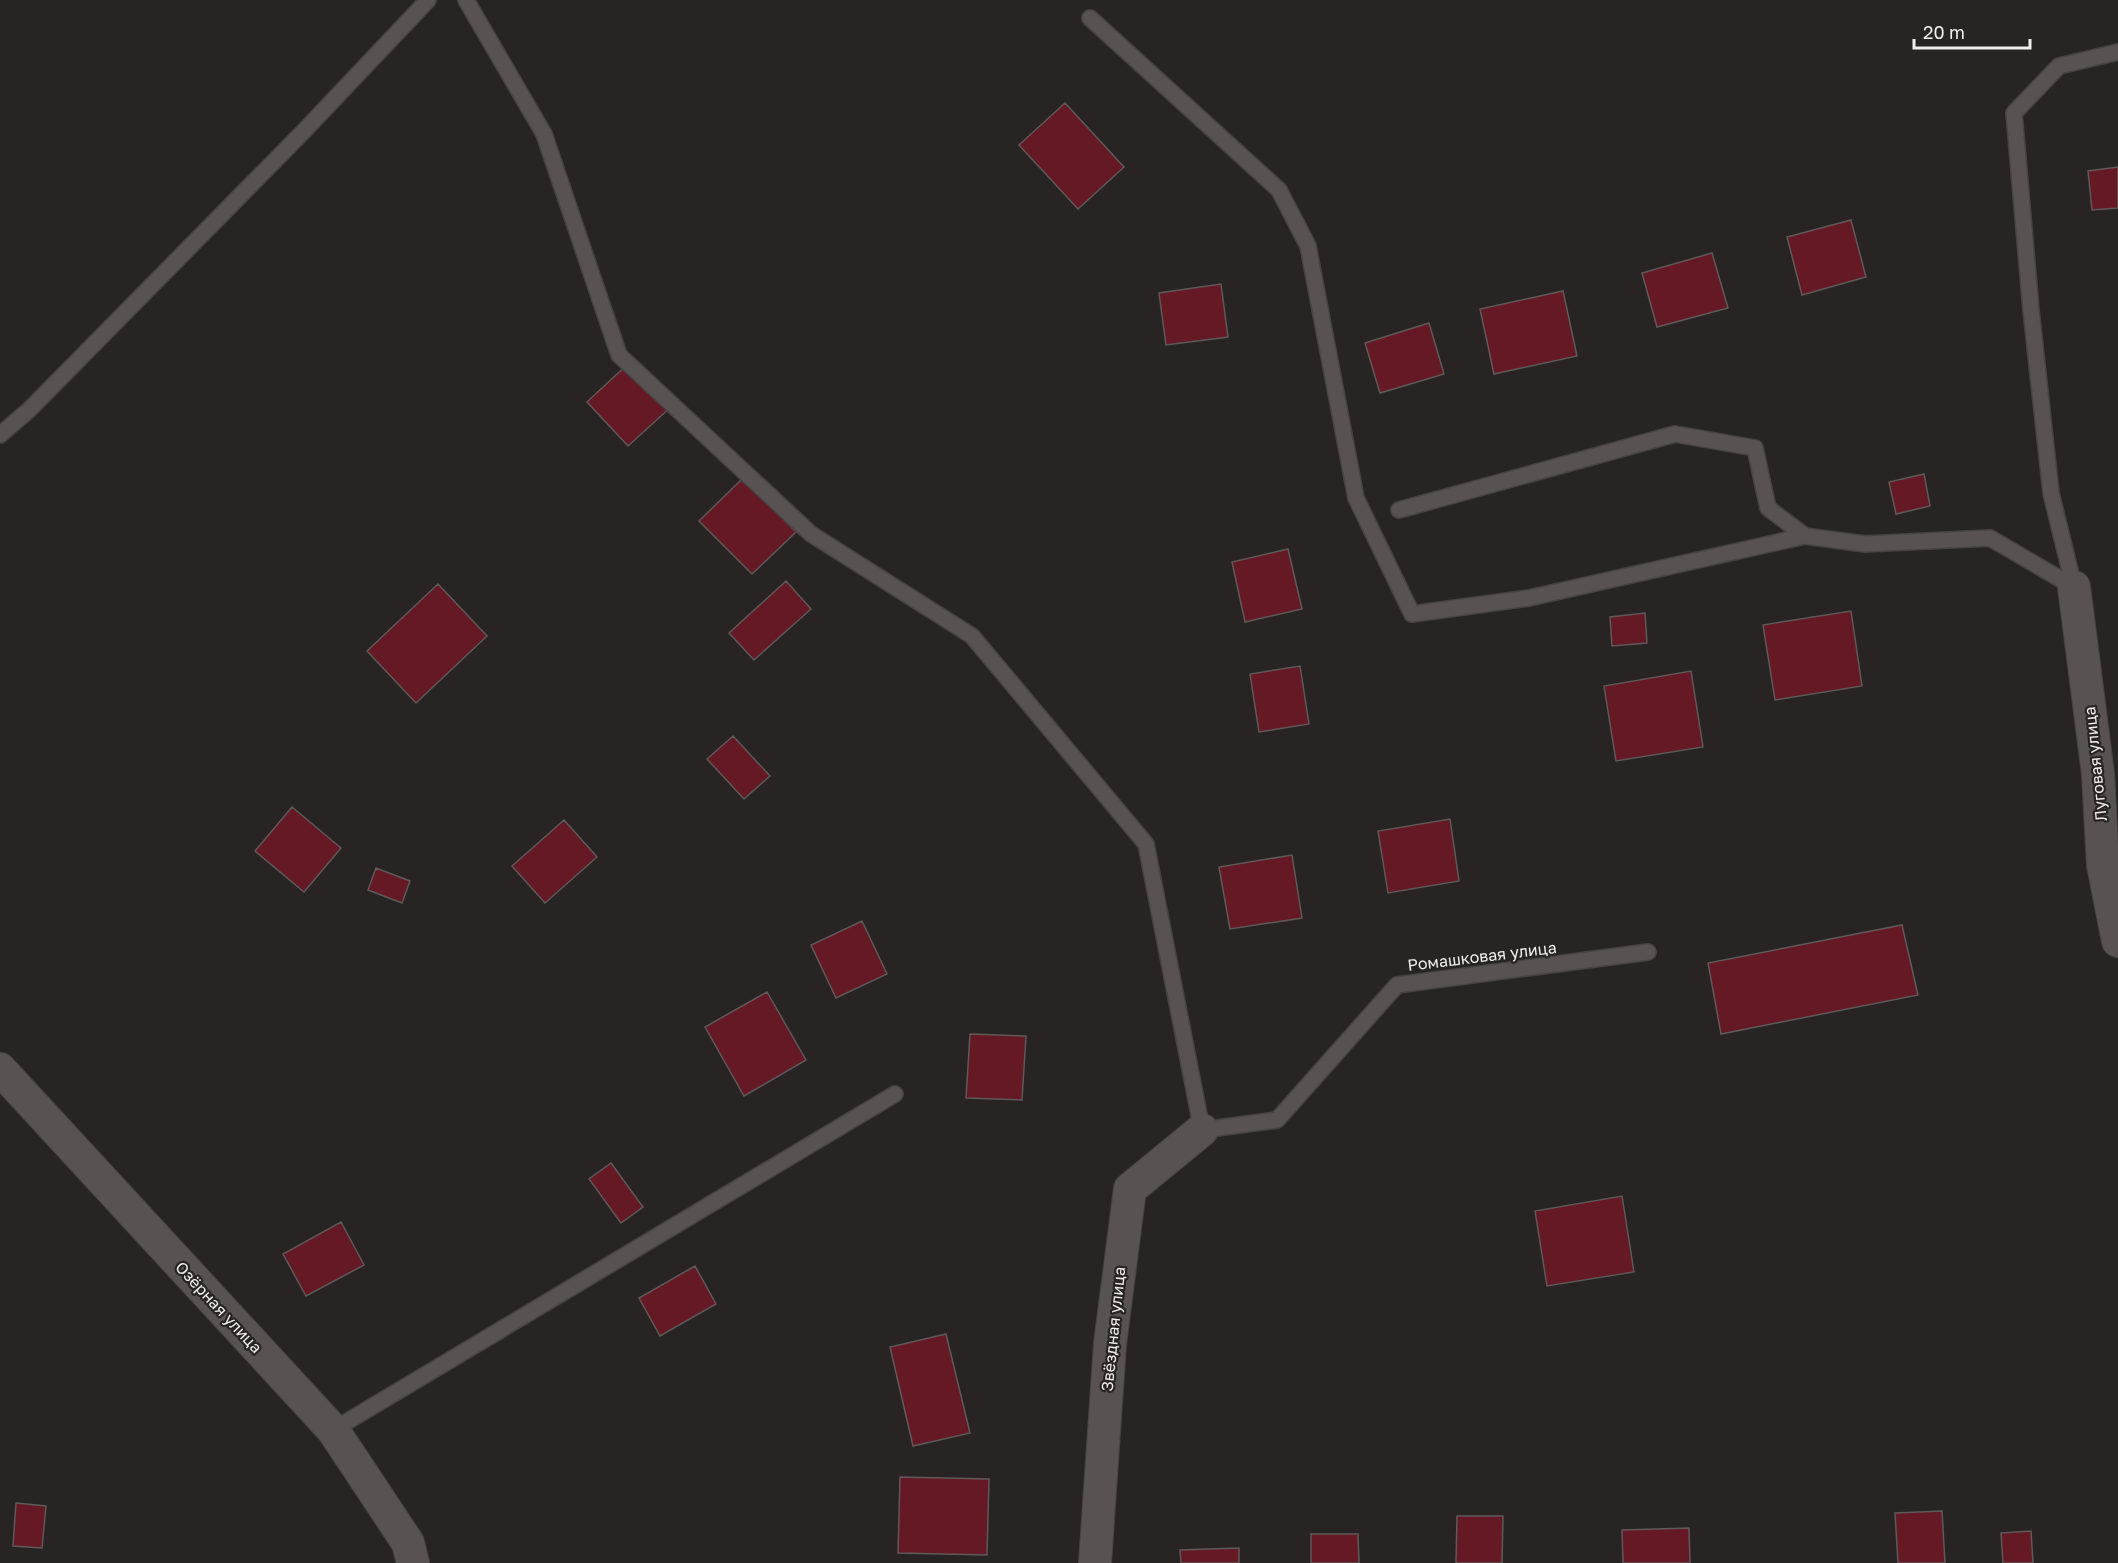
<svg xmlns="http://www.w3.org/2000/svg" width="2118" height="1563" font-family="'Golos Text',sans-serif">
	<rect width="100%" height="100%" fill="#292424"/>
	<path fill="#641924" stroke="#5f5959" stroke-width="1.5" d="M1065,103L1124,167L1078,209L1019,145Z
		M2118,167V208L2092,210L2088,171Z
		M1851,220L1866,277L1802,295L1787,237Z
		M1712,253L1728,308L1657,327L1642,273Z
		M1221,284L1228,337L1166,345L1159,293Z
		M1563,291L1577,356L1494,374L1480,309Z
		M1429,323L1444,374L1380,393L1365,343Z
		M632,360L673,405L628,446L587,402Z
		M1924,474L1930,506L1896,514L1889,482Z
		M743,478L796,532L752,574L699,521Z
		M1288,549L1302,609L1245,622L1232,562Z
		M786,581L811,609L754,660L729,633Z
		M438,584L487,636L416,703L367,651Z
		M1851,611L1862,686L1775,700L1763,625Z
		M1645,613L1647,643L1612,646L1610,617Z
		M1300,666L1309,724L1259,732L1250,674Z
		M1691,671L1703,747L1616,761L1604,686Z
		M733,736L770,776L744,799L707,759Z
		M292,807L341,848L304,892L255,851Z
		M1450,819L1459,881L1388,893L1378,831Z
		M564,820L597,857L545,903L512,866Z
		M1292,855L1302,918L1230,929L1219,867Z
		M376,868L410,881L402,903L368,890Z
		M862,921L887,974L836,998L811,945Z
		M1902,925L1918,995L1721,1034L1708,963Z
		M767,992L806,1060L744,1096L705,1027Z
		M970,1034L1026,1036L1022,1100L966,1098Z
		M611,1163L643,1207L621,1223L589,1179Z
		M1622,1196L1634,1272L1547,1286L1535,1211Z
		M341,1222L364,1265L306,1296L283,1254Z
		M695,1266L716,1304L660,1336L639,1298Z
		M946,1334L970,1433L913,1446L890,1347Z
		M900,1477L989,1479L987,1555L898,1553Z
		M16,1503L46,1506L42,1548L13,1546Z
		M1942,1511L1945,1563H1898L1895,1513Z
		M1457,1516H1503L1502,1563H1456Z
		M1689,1528L1690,1563H1623L1622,1530Z
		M2031,1531L2033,1563H2003L2001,1533Z
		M1311,1534H1358L1359,1563H1311Z
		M1239,1548V1563H1181L1180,1550Z"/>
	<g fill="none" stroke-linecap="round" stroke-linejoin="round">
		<g stroke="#484343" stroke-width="18">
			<path id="lane" d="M466,0L544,134L619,355L811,534L972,636L1146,844L1202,1130L1277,1120L1397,985L1648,952
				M1090,18L1279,190L1308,246L1356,498L1412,614L1529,598L1805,536
				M0,435L29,410L303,132L428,0
				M1399,510L1675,434L1755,448L1768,508L1805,536L1865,544L1990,538L2074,587
				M2074,587L2051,493L2031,310L2014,113L2059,66L2118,52
				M333,1430L895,1094"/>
		</g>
		<g stroke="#484343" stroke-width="34">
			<path id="street" d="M2074,587L2098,774L2103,865L2118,941
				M0,1069L333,1430L408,1543L413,1563
				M1095,1563L1110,1344L1130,1189L1202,1130"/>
		</g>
		<use href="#lane" stroke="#595253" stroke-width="15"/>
		<use href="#street" stroke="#595253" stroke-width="32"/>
	</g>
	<g text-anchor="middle" stroke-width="4.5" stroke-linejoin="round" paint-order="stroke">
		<g font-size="16" fill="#f2eeee" stroke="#292424">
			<text transform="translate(2095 764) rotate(-96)" y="6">Луговая улица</text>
			<text transform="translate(1482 956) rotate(-7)" y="6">Ромашковая улица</text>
			<text transform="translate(219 1307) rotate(47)" y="6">Озёрная улица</text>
			<text transform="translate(1113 1329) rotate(-84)" y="6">Звёздная улица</text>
		</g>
	</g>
	<path d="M1914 39v9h116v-9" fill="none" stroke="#f2eeee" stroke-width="3"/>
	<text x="1923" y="39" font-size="18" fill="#f2eeee" stroke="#292424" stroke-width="4.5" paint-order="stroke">20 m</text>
</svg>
